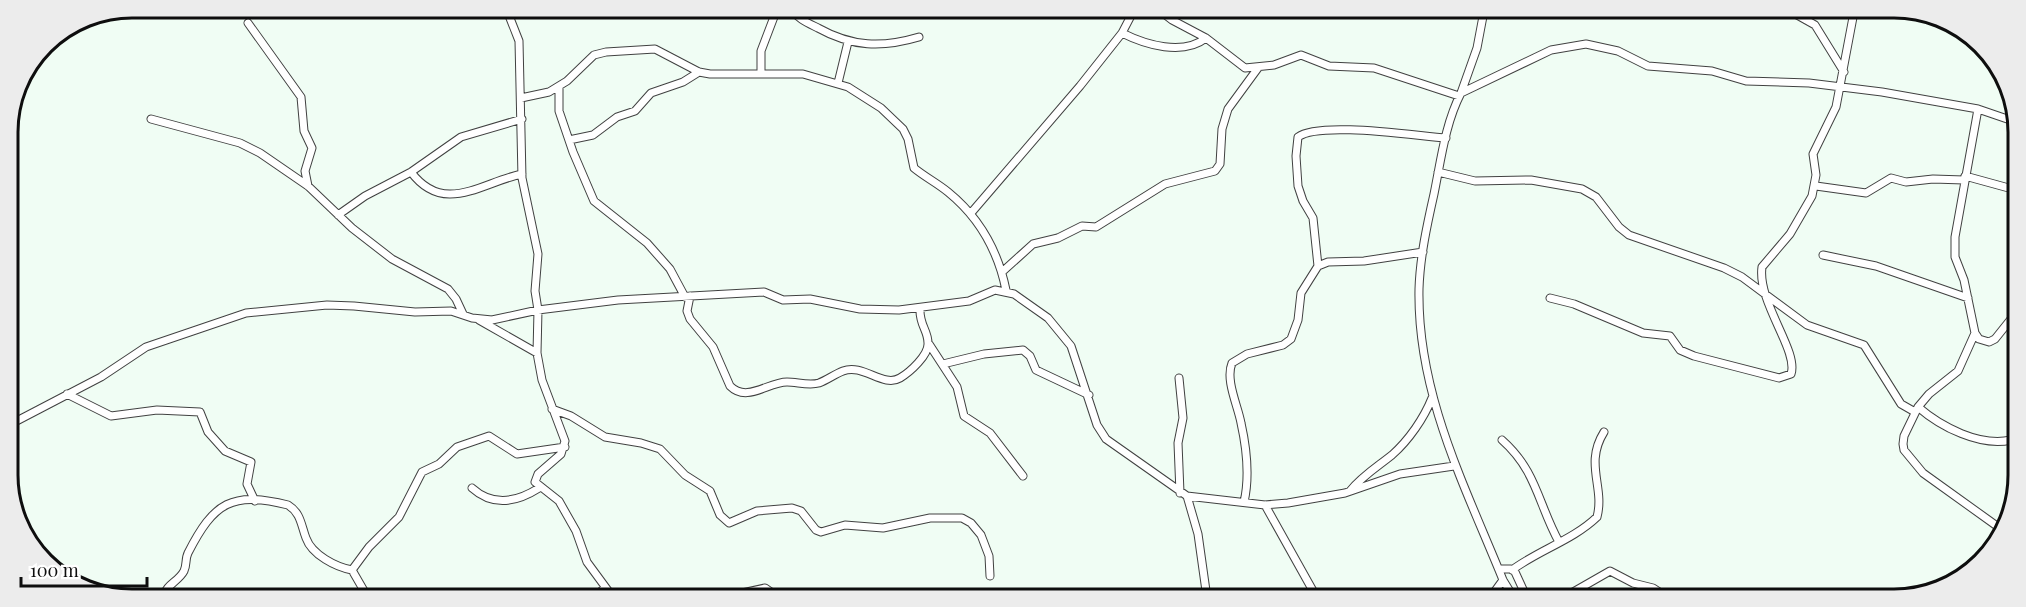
<svg xmlns="http://www.w3.org/2000/svg" width="2026" height="607" font-family="'Playfair Display',serif">
	<rect width="100%" height="100%" fill="#f0fdf4"/>
	<g fill="none" stroke-linecap="round" stroke-linejoin="round">
		<g stroke="#414141" stroke-width="9">
			<path id="minor" d="M506,8L519,41L522,178L538,254L535,291L538,310L537,353L542,380L565,441L561,454L538,474L535,482L559,501L576,531L587,562L612,596
				M791,9C798,19 808,23 818,28C852,47 882,48 919,37
				M1159,10L1172,20L1206,38L1245,68L1274,65L1301,55L1329,66L1374,68L1459,96
				M1790,11L1815,25L1844,72
				M248,23L301,97L304,131L312,148L305,171L308,186
				M1122,33C1146,45 1183,56 1206,38
				M761,72V51L777,9
				M838,83L848,42
				M559,87V111L573,152L594,201L647,243L670,269L685,297
				M1461,93L1477,48L1484,11
				M521,98L549,92L567,81L594,55L606,52L655,49L699,72L710,74H803L848,87L881,108L903,129L908,139L914,168C925,177 937,183 948,192C980,218 998,251 1006,290
				M1978,109L1955,237V257L1964,280L1975,333L1979,339L1989,342L1995,339L2015,314
				M151,119L240,143L260,153L308,186L352,228L392,259L448,289L456,299L463,314
				M569,140L593,135L617,117L635,111L651,93L683,82L699,72
				M411,172C444,216 482,182 522,174
				M1438,172L1475,181L1531,180L1582,189L1596,197L1619,227L1629,235L1724,268L1742,277L1807,325L1864,345L1901,404L1915,412
				M1965,176L2016,190
				M1816,186L1866,193L1891,178L1906,182L1933,179L1964,180
				M971,213L1080,86L1122,33L1134,10
				M338,215L365,196L411,172L461,137L522,119
				M1823,255L1876,266L1968,298
				M1318,266L1313,218L1303,201L1298,186L1296,156L1298,137C1319,121 1416,136 1446,138
				M1002,272L1033,244L1058,238L1082,226L1096,227L1165,184L1215,171L1220,164L1222,129L1228,109L1258,68
				M2015,274L2012,266L2016,248
				M690,296L687,311L690,319L713,347L730,386C747,403 768,382 787,382C797,382 809,386 819,383C827,380 835,374 843,371C863,363 883,388 900,378C910,372 929,355 928,343C928,330 919,325 920,308
				M1550,298L1574,304L1643,333L1670,336L1680,350L1694,356L1779,378L1791,374C1799,351 1757,302 1762,267L1790,234L1812,196L1816,175L1813,154L1836,107L1854,12
				M479,320L537,353
				M1975,333L1958,371L1929,394L1918,407L1904,436L1903,444L1904,450L1923,473L2001,529
				M929,344L957,387L964,416L990,433L1023,476
				M943,364L984,354L1023,350L1030,356L1036,370L1089,395
				M1179,378L1183,418L1178,443L1180,493
				M67,394L111,416L157,410L200,412L208,432L225,451L251,462L247,484L255,501
				M1918,407C1941,427 1980,447 2011,440L2015,433
				M552,409L571,416L605,437L641,443L660,449L685,475L710,491L720,515L729,523L757,511L792,508L801,511L816,530L821,532L845,525L883,528L930,518H962L971,523L981,535L989,556L990,576
				M9,425L101,377L146,347L246,313L327,305L354,306L415,312L451,311L472,318L492,320L538,310L618,300L764,292L783,300L810,299L860,309L899,310L969,301L995,290L1014,294L1048,318L1071,346L1097,425L1106,439L1187,496L1265,505L1288,503L1345,493L1400,474L1454,466
				M1502,440C1537,471 1538,504 1559,542
				M472,488C493,507 517,502 539,488
				M1350,491C1362,476 1377,467 1392,455C1409,440 1424,418 1432,398
				M1187,496L1198,534L1207,598
				M1244,502C1250,476 1247,450 1241,423C1238,406 1225,380 1232,363L1247,354L1283,345L1291,339L1298,320L1301,293L1318,266L1328,262L1364,261L1423,252
				M1265,505L1317,598
				M1499,569H1511L1515,572L1527,598
				M1512,570C1539,550 1573,540 1597,517C1605,487 1584,464 1604,432
				M164,595C166,585 179,581 184,571C187,565 185,559 188,553C214,502 232,491 288,505C301,513 301,525 306,538C312,555 336,567 352,570
				M367,596L352,570L369,547L399,517L422,472L439,464L457,447L489,436L517,454L565,447
				M595,596L605,588
				M724,597L765,588L778,597
				M1490,598L1503,580
				M1514,598L1503,580C1465,486 1417,394 1419,289C1420,257 1427,225 1434,194C1441,160 1445,124 1461,93L1551,50L1586,44L1618,51L1648,66L1712,71L1746,81L1809,83L1882,92L1978,109L2016,122
				M1561,599L1610,571L1633,583L1653,588L1670,599"/>
		</g>
		<use href="#minor" stroke="#fff" stroke-width="7"/>
	</g>
	<path d="M0 0H2026V607H0ZM132 18H1894A114 114 0 0 1 2008 132V475A114 114 0 0 1 1894 589H132A114 114 0 0 1 18 475V132A114 114 0 0 1 132 18Z" fill="#ececec" fill-rule="evenodd"/>
	<path fill="none" stroke="#0e0e0e" stroke-width="3" d="M132 18H1894A114 114 0 0 1 2008 132V475A114 114 0 0 1 1894 589H132A114 114 0 0 1 18 475V132A114 114 0 0 1 132 18Z"/>
	<path d="M21 577v9h126v-9" fill="none" stroke="#0e0e0e" stroke-width="3"/>
	<text x="30" y="577" font-size="18" fill="#0e0e0e" stroke="#ffffff" stroke-width="4.5" paint-order="stroke">100 m</text>
</svg>
